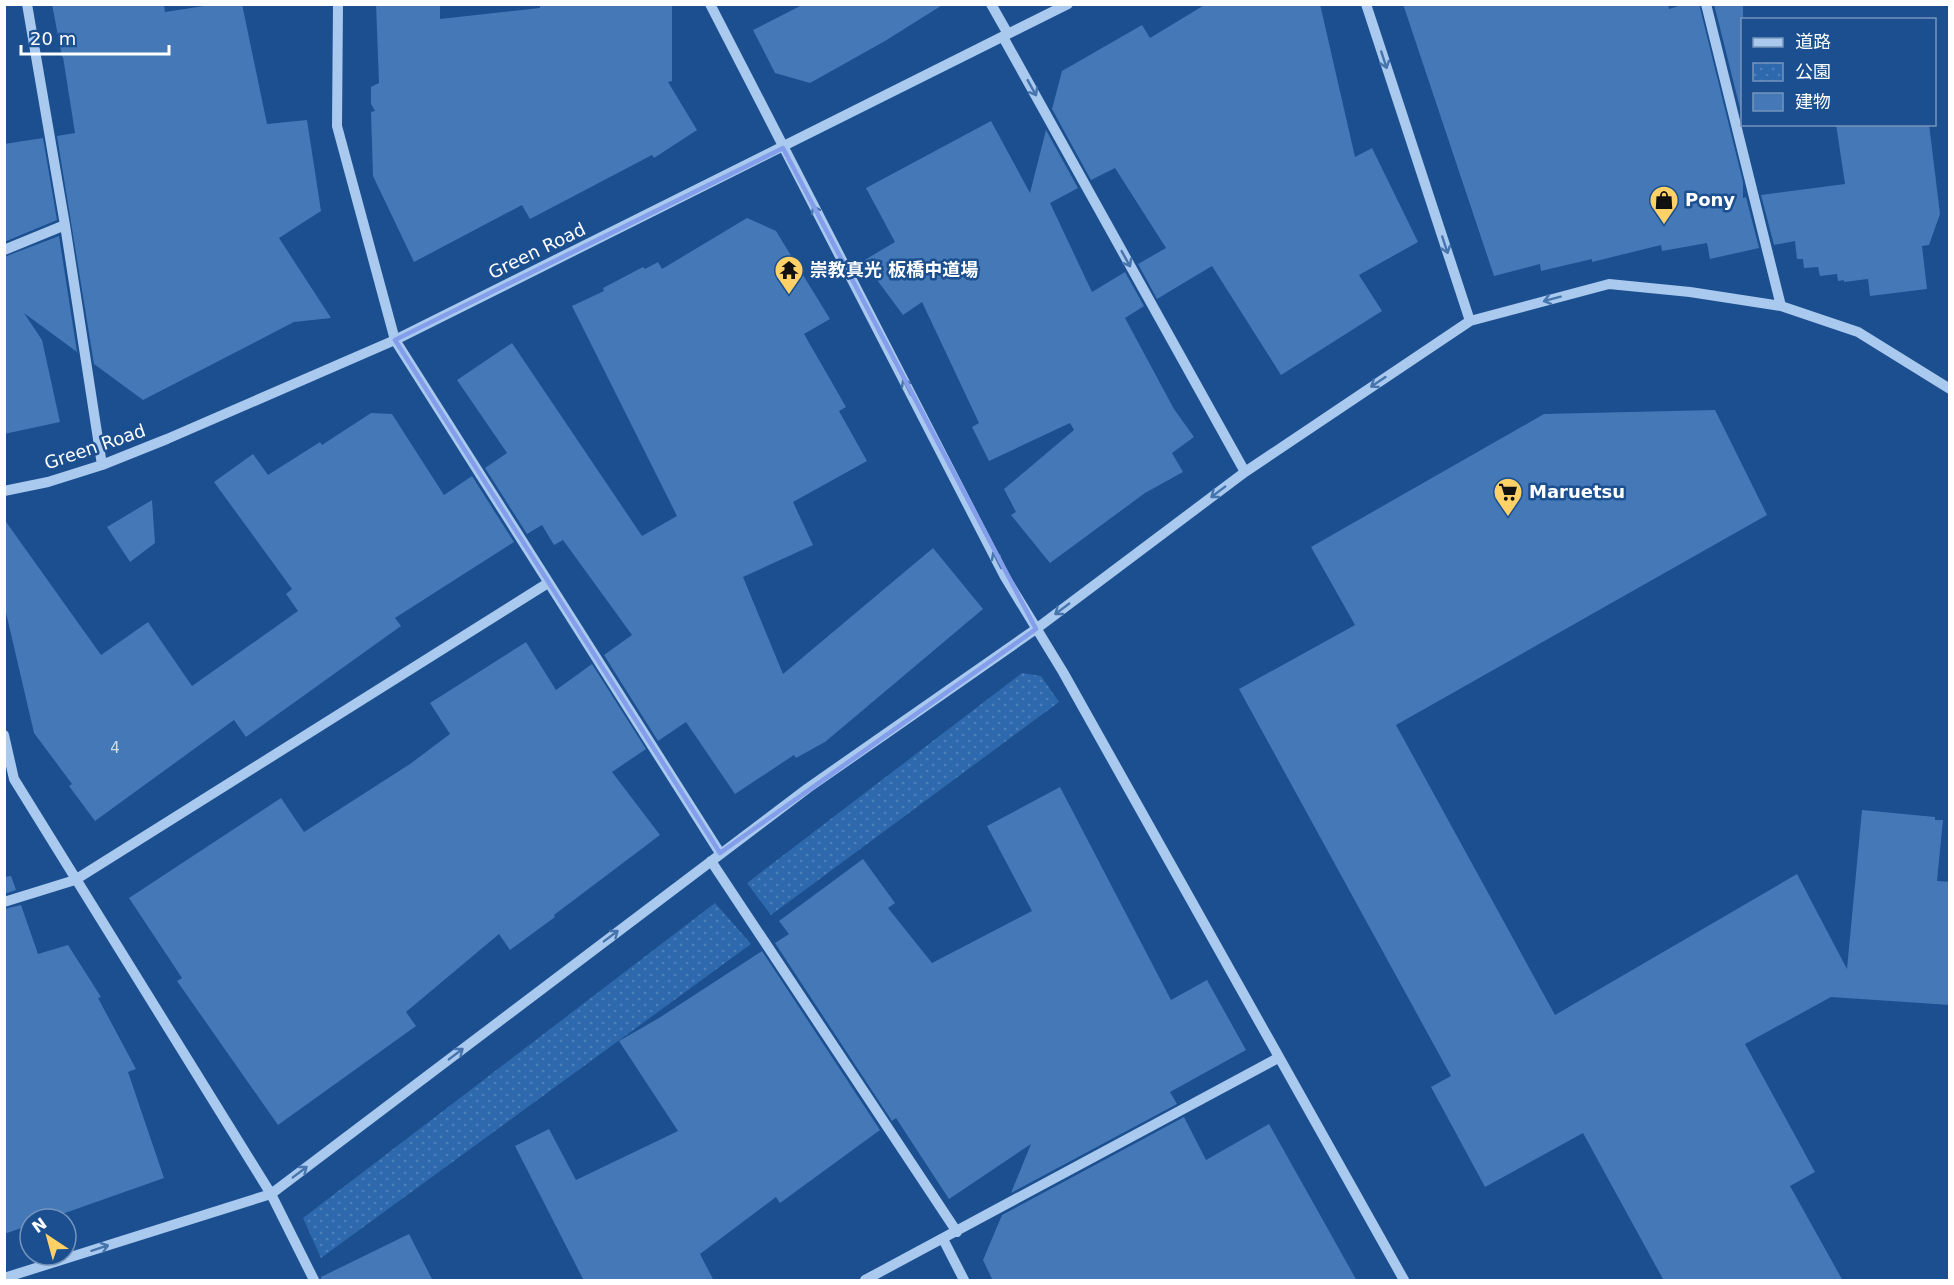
<svg xmlns="http://www.w3.org/2000/svg" width="1954" height="1285" font-family="'DejaVu Sans','Noto Sans JP',sans-serif">
	<defs>
		<pattern id="park-dots" width="8" height="8" patternUnits="userSpaceOnUse" patternTransform="scale(1.5)"><rect width="8" height="8" fill="#2e69ad"/><path d="M2 2h.1M6 6h.1" fill="none" stroke="#4d80b9" stroke-width="1.8" stroke-linecap="round"/></pattern>
	</defs>
	<rect width="100%" height="100%" fill="#1b4f8f"/>
	<path fill="url(#park-dots)" d="M1022,673L1041,676L1059,702L771,915L747,883Z
		M715,903L751,944L321,1258L303,1218Z"/>
	<path fill="#4478b7" d="M52,4H164L165,12L217,4H242L267,124L307,120L321,211L279,238L331,318L294,322L143,400L94,364L57,136L75,133L63,57H62Z
		M376,4H440V19L540,8V5L672,4V81L668,82L697,130L654,158L652,155L530,219L522,205L414,262L373,176L371,112L375,111L371,104V87L379,83Z
		M804,4H944L885,41L810,83L775,73L753,30Z
		M1206,4H1320L1355,157L1372,148L1418,242L1359,275L1382,311L1281,375L1212,266L1157,299L1138,264L1166,248L1115,168L1091,180L1052,109L1062,71L1142,25L1150,38Z
		M1403,4H1668L1669,9L1685,4H1699L1743,182V198L1746,197L1759,248L1710,259L1707,243L1662,251L1661,245L1592,262V259L1541,271L1540,264L1494,276Z
		M1714,4H1743V120Z
		M991,121L1030,193L1046,130L1078,188L1050,203L1092,292L1125,272L1144,306L1125,318L1174,409L1194,437L1172,453L1183,472L1145,493L1050,563L1011,515L1016,512L1004,489L1074,430L1070,423L989,461L972,427L979,423L922,302L903,315L863,261L895,242L866,188Z
		M1836,124H1929L1940,214L1929,245L1922,246L1927,289L1870,296L1868,279L1844,282V280L1838,281L1837,274L1820,276L1818,267L1804,268L1803,259H1797L1795,241L1774,245L1761,195L1845,184Z
		M43,138L57,220L4,242V144Z
		M747,218L776,231L830,319L804,334L846,407L839,411L867,461L793,502L813,545L743,577L783,674L933,548L983,609L825,742L796,758L794,755L735,794L686,722L658,741L604,655L632,635L563,540L554,545L542,525L527,534L485,468L507,453L457,380L512,343L642,536L677,516L572,306L604,291L603,288L643,267L645,269L658,262L662,269Z
		M59,236L77,352L24,313L42,340L60,422L4,434V257Z
		M1715,410L1767,515L1396,725L1555,1015L1797,874L1847,969L1862,810L1935,817V820H1943L1937,881L1950,882V1005L1831,997L1745,1044L1815,1172L1790,1186L1843,1281H1664L1583,1133L1485,1187L1431,1087L1451,1076L1239,689L1355,625L1311,547L1544,414Z
		M371,413L392,414L444,495L472,476L514,542L395,618L401,626L246,737L234,720L95,821L69,786L72,784L34,733L4,604V519L101,655L148,622L192,686L298,611L286,594L292,589L214,482L253,454L268,475L320,442L322,445Z
		M152,500L155,543L130,562L107,527Z
		M526,642L556,690L592,664L646,749L612,772L660,835L554,915L555,917L510,950L499,934L406,1012L416,1026L278,1125L177,981L182,978L129,898L281,798L304,832L410,764L450,734L430,703Z
		M1060,787L1171,1000L1207,980L1246,1050L1170,1092L1177,1104L1011,1193L1031,1144L949,1199L896,1118L892,1121L775,943L789,934L779,921L863,859L895,903L888,908L932,963L1032,911L987,826Z
		M11,876L16,890L4,894V877Z
		M21,905L38,954L68,945L101,997L98,998L136,1069L128,1072L164,1178L48,1219H30V1225L4,1234V909Z
		M762,951L880,1130L780,1203L776,1197L700,1254L714,1281H584L515,1146L549,1129L576,1180L678,1131L619,1041L659,1018Z
		M1184,1117L1206,1160L1269,1124L1357,1281H993L983,1260L1002,1215Z
		M409,1234L433,1281H321V1277Z"/>
	<g fill="none" stroke-linecap="round" stroke-linejoin="round">
		<path stroke="#a9c9ee" stroke-width="10" d="M27,4L65,225L102,465
			M338,4L337,126L395,340L720,853
			M710,4L1005,577L1063,672L1404,1280
			M991,4L1008,34
			M1366,4L1470,321
			M1706,4L1781,306
			M1003,37L1245,472
			M4,250L65,225
			M4,491L48,482L102,465L167,439L395,340L1068,4
			M4,735L14,779L271,1194L314,1280
			M711,861L957,1232
			M4,902L75,880L548,583
			M943,1239L964,1280
			M4,1278L271,1194L808,788L1036,629L1245,472L1470,321L1609,284L1690,292L1781,306L1858,332L1950,389
			M865,1280L1278,1058"/>
	</g>
	<defs><path id="oneway-shaft" d="M-6 0H5M1.5-3L5.5 0L1.5 3" fill="none" stroke-width="1.6" stroke-linecap="round" stroke-linejoin="round" transform="scale(1.5)"/></defs>
	<g stroke="#4674ac">
		<use href="#oneway-shaft" transform="translate(1384 60) rotate(72)"/>
		<use href="#oneway-shaft" transform="translate(1032 88) rotate(61)"/>
		<use href="#oneway-shaft" transform="translate(817 214) rotate(-117)"/>
		<use href="#oneway-shaft" transform="translate(1445 245) rotate(72)"/>
		<use href="#oneway-shaft" transform="translate(1126 259) rotate(61)"/>
		<use href="#oneway-shaft" transform="translate(1552 299) rotate(165)"/>
		<use href="#oneway-shaft" transform="translate(1378 382) rotate(146)"/>
		<use href="#oneway-shaft" transform="translate(907 387) rotate(-117)"/>
		<use href="#oneway-shaft" transform="translate(1218 492) rotate(143)"/>
		<use href="#oneway-shaft" transform="translate(997 560) rotate(-117)"/>
		<use href="#oneway-shaft" transform="translate(1062 609) rotate(143)"/>
		<use href="#oneway-shaft" transform="translate(611 936) rotate(-37)"/>
		<use href="#oneway-shaft" transform="translate(456 1054) rotate(-37)"/>
		<use href="#oneway-shaft" transform="translate(300 1172) rotate(-37)"/>
		<use href="#oneway-shaft" transform="translate(100 1248) rotate(-18)"/>
	</g>
	<path fill="none" stroke="#839eea" stroke-width="4.5" stroke-linejoin="round" d="M783,148L1036,629L720,853L395,340Z"/>
	<defs>
		<g id="shop-pin" transform="scale(1.5)"><path d="M0 17L-7.5 6A9.5 9.5 0 1 1 7.5 6Z" fill="#ffd166" stroke="#1b4f8f"/><path d="M-5-2.5h2.3a2.7 3.5 0 0 1 5.4 0H5L5.5 6h-11ZM-1.5-2.5h3a1.5 2.3 0 0 0-3 0Z" fill="#111"/></g>
		<g id="temple-pin" transform="scale(1.5)"><path d="M0 17L-7.5 6A9.5 9.5 0 1 1 7.5 6Z" fill="#ffd166" stroke="#1b4f8f"/><path d="M0-6L5-2H3V0L6.5 2.5H4V6H1.5V3h-3V6H-4V2.5H-6.5L-3 0V-2H-5Z" fill="#111"/></g>
		<g id="supermarket-pin" transform="scale(1.5)"><path d="M0 17L-7.5 6A9.5 9.5 0 1 1 7.5 6Z" fill="#ffd166" stroke="#1b4f8f"/><path d="M-6-5.5h2.5l.6 2H6L4.5 2H-2.5L-4.4-4H-6ZM-1.5 3.2a1.3 1.3 0 1 0 .1 0ZM3 3.2a1.3 1.3 0 1 0 .1 0Z" fill="#111"/></g>
	</defs>
	<g fill-rule="evenodd">
		<use href="#shop-pin" x="1664" y="200"/>
		<use href="#temple-pin" x="789" y="270"/>
		<use href="#supermarket-pin" x="1508" y="492"/>
	</g>
	<g text-anchor="middle" stroke-width="5" stroke-linejoin="round" paint-order="stroke">
		<g font-size="15" fill="#d0dded">
			<text x="115" y="753">4</text>
		</g>
		<g font-size="18" font-weight="bold" fill="#fff" stroke="#1b4f8f" text-anchor="start">
			<text x="1685" y="206">Pony</text>
			<text x="810" y="276">崇教真光 板橋中道場</text>
			<text x="1529" y="498">Maruetsu</text>
		</g>
		<g font-size="18" fill="#fff" stroke="#1b4f8f">
			<text transform="translate(537 251) rotate(-26)" y="6">Green Road</text>
			<text transform="translate(95 447) rotate(-19)" y="6">Green Road</text>
		</g>
	</g>
	<rect width="1954" height="1285" fill="none" stroke="#ffffff" stroke-width="12"/>
	<rect x="1741" y="18" width="195" height="108" fill="#1b4f8f" stroke="#7695bc" stroke-width="1.5"/>
	<rect x="1753" y="38" width="30" height="9" fill="#a9c9ee" stroke="#7695bc" stroke-width="1.5"/>
	<text x="1795" y="48" font-size="18" fill="#ffffff">道路</text>
	<rect x="1753" y="63" width="30" height="18" fill="url(#park-dots)" stroke="#7695bc" stroke-width="1.5"/>
	<text x="1795" y="78" font-size="18" fill="#ffffff">公園</text>
	<rect x="1753" y="93" width="30" height="18" fill="#4478b7" stroke="#7695bc" stroke-width="1.5"/>
	<text x="1795" y="108" font-size="18" fill="#ffffff">建物</text>
	<g transform="translate(48 1237) rotate(324)"><circle r="28" fill="#1b4f8f" stroke="#7695bc" stroke-width="1.5"/>
	<path d="M0-4.5L10 22L0 15L-10 22Z" fill="#ffd166"/>
	<text y="-9" font-size="16" font-weight="bold" text-anchor="middle" fill="#ffffff">N</text>
	</g>
	<path d="M21 45v9h148v-9" fill="none" stroke="#ffffff" stroke-width="3"/>
	<text x="30" y="45" font-size="18" fill="#ffffff" stroke="#1b4f8f" stroke-width="4.5" paint-order="stroke">20 m</text>
</svg>
